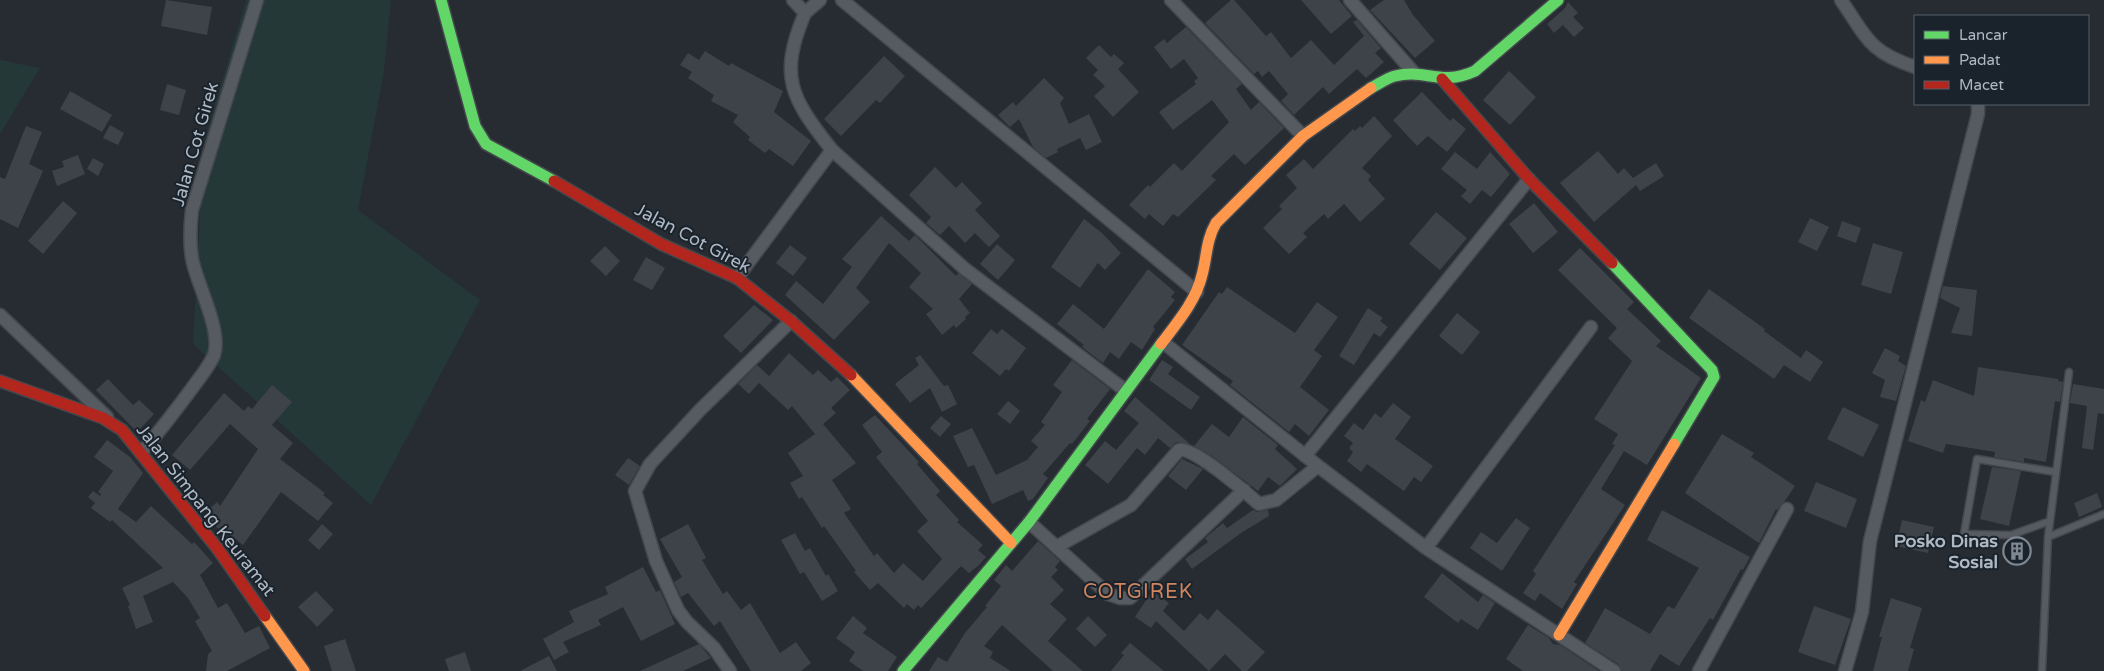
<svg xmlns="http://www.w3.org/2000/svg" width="2104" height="671" font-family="'Varela Round',sans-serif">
	<rect width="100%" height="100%" fill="#262c32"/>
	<path fill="#243838" d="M246,0H391L384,71L358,210L480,300L371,505L193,344L204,142Z
		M0,60L40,68L0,134Z"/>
	<path fill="#3e4349" d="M166,0L212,7L207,35L161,26Z
		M1231,0H1234L1266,36L1271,32L1291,58L1311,40L1334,65L1364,36L1353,22L1357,20L1381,48L1375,53L1384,62L1366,78L1357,69L1329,94L1323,87L1294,115L1281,101L1288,94L1269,71L1262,77L1258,71L1254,74L1205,23Z
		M1301,0H1339L1352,16L1331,34Z
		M1384,0H1404L1413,15L1435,41L1415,58L1370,10Z
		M1568,2L1578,13L1573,17L1584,28L1574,37L1563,25L1554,33L1547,24L1565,8Z
		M1186,27L1242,84L1236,89L1251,110L1259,102L1284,128L1245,165L1234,154L1211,176L1216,180L1178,217L1173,214L1163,226L1149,214L1145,219L1129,205L1148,185L1150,187L1174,163L1182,171L1229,122L1212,100L1173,130L1159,112L1196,84L1194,81L1198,78L1184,59L1171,69L1154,47L1164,39L1167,43Z
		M1099,45L1111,57L1114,54L1124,63L1118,69L1139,92L1113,117L1094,96L1105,86L1093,75L1098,70L1086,58Z
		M705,51L729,66L731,63L783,91L774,112L811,141L793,166L769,149L765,153L748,140L750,137L733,122L738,115L711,101L714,95L688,78L692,72L680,65L688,53L699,60Z
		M884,56L905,76L880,103L876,100L841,136L824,119Z
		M1509,71L1536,97L1510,125L1483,100Z
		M1044,78L1064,98L1060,103L1069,124L1089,114L1102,142L1086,150L1080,138L1057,149L1058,152L1046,158L1033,147L1019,119L1010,127L998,115L1013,102L1016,106Z
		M167,84L186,90L179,115L160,110Z
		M70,91L112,115L102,132L60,109Z
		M1422,92L1450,121L1453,118L1466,129L1447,152L1428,136L1417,146L1393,120Z
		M1374,116L1392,136L1362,168L1371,176L1368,180L1385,199L1360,222L1344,204L1328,219L1324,214L1303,233L1307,237L1289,254L1263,228L1282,209L1279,206L1297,188L1286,175L1304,159L1313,169L1353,129L1355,131L1360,126L1362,128Z
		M110,125L124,133L118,145L103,138Z
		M26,126L42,132L29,164L43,171L18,228L0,219V177L5,179Z
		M1598,151L1618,174L1624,168L1633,178L1656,163L1664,176L1640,191L1636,185L1594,222L1560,183Z
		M1455,152L1477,169L1490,152L1510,174L1491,197L1482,190L1470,204L1461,196L1467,190L1441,169Z
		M78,155L85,174L57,186L52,171L64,167L62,161Z
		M93,158L104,164L98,176L87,169Z
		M935,167L956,188L962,182L982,203L975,210L1000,236L989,247L975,233L965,243L949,226L940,235L926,223L931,217L909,195Z
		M63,201L77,213L43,254L28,241Z
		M1534,203L1558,232L1533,253L1509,224Z
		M1436,212L1467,238L1440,270L1409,244Z
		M881,216L909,241L915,235L956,276L958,273L972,284L959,299L970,313L965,317L966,319L956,328L954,325L942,335L926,314L933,309L909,287L921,273L889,243L856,288L870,302L834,340L785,295L796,281L823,304L852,267L842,259Z
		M1810,218L1829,227L1817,251L1798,242Z
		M1084,219L1102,233L1121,253L1105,270L1098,263L1080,288L1051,267Z
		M1842,221L1861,228L1856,243L1837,236Z
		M1873,243L1903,252L1891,294L1861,285Z
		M997,244L1015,260L998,280L980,264Z
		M790,245L807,258L793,276L776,263Z
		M605,246L620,261L606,276L590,261Z
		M1580,248L1634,302L1627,309L1661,341L1656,346L1701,378L1647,465L1624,451L1601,489L1625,505L1574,582L1577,584L1562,609L1540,593L1535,601L1523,593L1536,574L1533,571L1615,445L1612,444L1618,434L1594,419L1632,361L1608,338L1617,328L1558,270Z
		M646,257L665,268L652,290L633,280Z
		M1148,269L1175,292L1171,297L1175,300L1153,327L1155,329L1142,350L1131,342L1119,359L1110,352L1103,363L1082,347L1084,345L1057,324L1073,304L1104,329Z
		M1943,286L1977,290L1972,336L1951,333L1960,308L1940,298Z
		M1227,287L1295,333L1317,302L1338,317L1314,350L1322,356L1300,387L1329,410L1309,436L1295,424L1289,432L1230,385L1233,381L1182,345L1219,292L1222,294Z
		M1709,289L1765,329L1764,331L1801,358L1806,350L1823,362L1810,382L1784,365L1774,379L1689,318Z
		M754,305L773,320L741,353L723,336Z
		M1368,308L1383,318L1380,321L1388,327L1380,337L1374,333L1354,365L1339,356Z
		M1457,313L1480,332L1462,355L1439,336Z
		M991,329L997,334L1002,329L1026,348L1009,371L1006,369L1000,376L972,353Z
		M1885,348L1900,356L1898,361L1906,366L1896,401L1880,397L1885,380L1872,373Z
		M789,353L813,375L818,370L831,382L837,377L850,390L831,408L836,413L823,424L856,463L832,480L851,509L844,513L874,556L877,553L894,573L903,563L923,581L942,559L917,531L928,521L876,457L882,452L862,425L875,415L919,462L917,464L940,491L936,495L959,520L957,522L983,545L978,550L986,557L978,566L969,573L961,566L921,608L918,605L914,610L907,604L904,608L878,583L870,590L854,572L856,571L824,526L822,528L802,497L799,499L790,483L803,476L788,453L815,434L792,406L788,410L759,383L749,394L738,384L757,365L769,376Z
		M920,355L944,386L948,385L957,404L942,412L930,388L910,403L895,384L919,365L915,358Z
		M1072,360L1110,389L1087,419L1090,421L1072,444L1070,443L1043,474L1048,478L1033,499L1028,501L1023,490L992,504L974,465L968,467L953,436L972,428L996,475L1027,460L1038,447L1031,441L1045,425L1041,422L1062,392L1053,385Z
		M1162,360L1173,367L1168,374L1200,397L1191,410L1149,380Z
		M1978,367L2058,379V381L2063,382L2060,402L2055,401L2046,462L2024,458V462L1994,457L1995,452L1946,444L1943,453L1908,441L1921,400L1925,402L1933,380L1974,396Z
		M108,379L133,405L139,400L154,414L140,429L138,427L135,430L96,390Z
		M2073,384L2104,389V414L2098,413L2093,450L2082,448L2087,406L2070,403Z
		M272,385L292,402L272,425L293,443L280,459L325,493L323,495L333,503L318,521L281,492L243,545L225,531L223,533L209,520L213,516L208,510L217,502L220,506L258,449L230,424L190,470L172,455L224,393L244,411L248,406L252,409Z
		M1135,397L1190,444L1176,442L1170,448L1158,438L1145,455L1137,448L1108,484L1085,465L1105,441L1116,450L1139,423L1124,411Z
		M1008,401L1020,411L1010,424L997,414Z
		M1393,403L1411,417L1395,439L1433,466L1421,482L1414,477L1404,491L1367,464L1361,472L1347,461L1353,452L1349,448L1353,443L1344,436L1354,423L1363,430L1375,413L1381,418Z
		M1843,407L1879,425L1863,457L1827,439Z
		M941,416L951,424L940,437L930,428Z
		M1243,417L1278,445L1275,449L1297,469L1280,486L1268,477L1258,491L1212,456L1194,446L1212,424L1229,437Z
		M1722,434L1754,453L1751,457L1795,486L1784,502L1777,510L1776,509L1759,543L1685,493Z
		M107,440L130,457L143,473L118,509L136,522L151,506L192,544L194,542L213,563L200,575L218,608L227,603L245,633L259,626L270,648L227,671H206L208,654L212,651L195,621L200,618L188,598L173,582L143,596L153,622L136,629L128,606L130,605L122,588L163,568L112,520L110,522L91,508L95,503L88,497L93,491L100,496L101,494L98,492L113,471L94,457Z
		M628,458L640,466L629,485L615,475Z
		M1182,459L1203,469L1186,490L1168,476Z
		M1992,467L2021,471L2009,526L1980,519Z
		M1816,482L1857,499L1846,528L1804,511Z
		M2097,493L2102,507L2079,517L2074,503Z
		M1253,510L1257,512L1268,510L1269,516L1241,533L1192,569L1185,559L1208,542L1205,538L1223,523L1227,528Z
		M1662,510L1750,557L1743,570L1741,569L1713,620L1710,618L1679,666L1660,654L1650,671H1622L1618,664L1585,643L1605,608L1650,634L1668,606L1674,609L1699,568L1647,540Z
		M1516,518L1530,528L1502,571L1470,548L1481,532L1497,543Z
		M1902,520L1934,527L1928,553L1896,546Z
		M322,524L333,534L319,550L308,540Z
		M688,524L706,558L702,560L723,594L727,591L741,610L750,603L780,653L796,642L811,663L801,671H751L720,621L714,626L688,593L681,597L674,582L682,577L660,539Z
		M795,533L805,551L810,548L826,576L828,574L838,591L822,601L804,572L800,574L781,540Z
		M1038,541L1060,561L1055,567L1058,570L1051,577L1064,590L1050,604L1067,619L1048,641L1083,671H1053L1002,625L984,646L993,652L990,658L1011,671H929L938,657L947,662L965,633L987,607L985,606L1001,586L994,580L1006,565L1012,571Z
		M2003,543L2032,546L2031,558L2002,555Z
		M643,567L656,592L660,590L675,624L641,641L623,607L598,620L601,625L563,642L569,652L554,660L543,639L574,622L569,611L608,594L605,587Z
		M1442,573L1478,602L1483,595L1495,603L1478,630L1461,619L1458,623L1424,597Z
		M316,591L334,610L317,627L298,607Z
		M1152,591L1169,603L1163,611L1184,631L1200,613L1208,620L1217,609L1265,652L1247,671H1242L1225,654L1209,671L1156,621L1151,628L1135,617Z
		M1891,598L1922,608L1910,648L1914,649L1908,671H1873L1882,637H1879Z
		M1814,606L1851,619L1835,665L1798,652Z
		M853,616L867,628L863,633L897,657L888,671H863L849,661L855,652L836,638Z
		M1088,616L1107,635L1095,647L1076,629Z
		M1528,625L1549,638L1553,644L1560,645L1599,671H1523L1506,659Z
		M345,639L356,671H332L324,646Z
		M1130,643L1164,671H1111L1124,655L1121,653Z
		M699,644L711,658L683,671H640Z
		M465,652L471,671H449L445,659Z
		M549,656L557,671H520Z"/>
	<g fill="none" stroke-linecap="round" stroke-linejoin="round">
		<g stroke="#44484d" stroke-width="9">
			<path id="lane" d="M2050,521L2011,535L1964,534L1977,459L2055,472
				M2048,537L2104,514
				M2042,671L2048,537L2069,372"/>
		</g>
		<g stroke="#44484d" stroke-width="15">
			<path id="street" d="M793,0L805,13L820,0
				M842,0L1197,292
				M1171,0L1303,136
				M1350,0L1415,74
				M1841,0C1867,38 1869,52 1915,67
				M805,13C778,77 791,98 832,150
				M737,278L832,150L965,269L1126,391
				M0,315L107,417
				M1164,343L1318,466L1426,548L1614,671
				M141,453C159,432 176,410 193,387C200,377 209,367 214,355C222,332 199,288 193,263C189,246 190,228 192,210L257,0
				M1305,456L1529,179
				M1029,522L1108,594L1120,598H1130L1244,490
				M1058,546L1131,505L1179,450C1193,446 1247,493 1259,504L1276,500L1318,466
				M1426,548L1591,327
				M730,671L714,648L687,622L678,610L656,561L635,491L650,464L700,410L791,321
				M1699,671L1787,509
				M1845,671L1862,612L1870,541L1978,114V104"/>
		</g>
		<g stroke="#44484d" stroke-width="14">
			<path id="fast" d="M441,0L475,126L486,144L554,181
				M1371,88C1379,84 1387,78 1395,76C1425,68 1440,87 1475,71L1558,0
				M1612,263L1712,370L1714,377L1674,444
				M903,671L1029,522L1161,344"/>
		</g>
		<g stroke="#44484d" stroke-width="14">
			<path id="slow" d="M1161,344C1177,323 1196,301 1202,275C1207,257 1206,240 1216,223L1303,136L1371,88
				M851,375L1011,543
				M265,616L304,671
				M1559,635L1674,444"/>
		</g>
		<g stroke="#44484d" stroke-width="14">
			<path id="jam" d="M1442,79L1529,179L1612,263
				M554,181L661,244L737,278L791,321L851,375
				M0,381L103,418L122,430L217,548L265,616"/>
		</g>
		<use href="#lane" stroke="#565a61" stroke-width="6"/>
		<use href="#street" stroke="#565a61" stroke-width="12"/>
		<use href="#fast" stroke="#63d668" stroke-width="11"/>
		<use href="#slow" stroke="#ff974d" stroke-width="11"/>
		<use href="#jam" stroke="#b3261e" stroke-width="11"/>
	</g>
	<defs>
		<g id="building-ring" transform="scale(1.4375)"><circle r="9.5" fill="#1a232c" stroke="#7f8891" stroke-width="1.5"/><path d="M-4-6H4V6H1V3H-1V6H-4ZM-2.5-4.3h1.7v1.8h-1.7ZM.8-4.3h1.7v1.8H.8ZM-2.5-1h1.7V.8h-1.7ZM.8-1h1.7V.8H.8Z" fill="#7f8891"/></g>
	</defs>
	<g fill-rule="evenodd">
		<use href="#building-ring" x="2017" y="551"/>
	</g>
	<g text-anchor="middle" stroke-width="4" stroke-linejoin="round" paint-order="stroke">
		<g font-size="18" fill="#afb9c4" stroke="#1a232c">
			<text transform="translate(195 144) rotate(-74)" y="6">Jalan Cot Girek</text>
			<text transform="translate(693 238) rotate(28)" y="6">Jalan Cot Girek</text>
			<text transform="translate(206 510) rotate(52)" y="6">Jalan Simpang Keuramat</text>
		</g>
		<g font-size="18" font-weight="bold" fill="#afb9c4" stroke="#1a232c" text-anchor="end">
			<text x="1998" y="547">Posko Dinas<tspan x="1998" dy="21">Sosial</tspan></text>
		</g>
		<g font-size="20" letter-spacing="1" fill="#d0855f" stroke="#1a232c">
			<text x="1138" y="598">COTGIREK</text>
		</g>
	</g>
	<rect x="1914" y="15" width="175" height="90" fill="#1a232c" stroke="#565f69"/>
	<rect x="1924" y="31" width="25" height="8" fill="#63d668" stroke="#565f69"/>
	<text x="1959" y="40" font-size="15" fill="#afb9c4">Lancar</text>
	<rect x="1924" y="56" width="25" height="8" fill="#ff974d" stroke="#565f69"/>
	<text x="1959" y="65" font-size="15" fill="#afb9c4">Padat</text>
	<rect x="1924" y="81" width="25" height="8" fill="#b3261e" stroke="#565f69"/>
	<text x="1959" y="90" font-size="15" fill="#afb9c4">Macet</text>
</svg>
